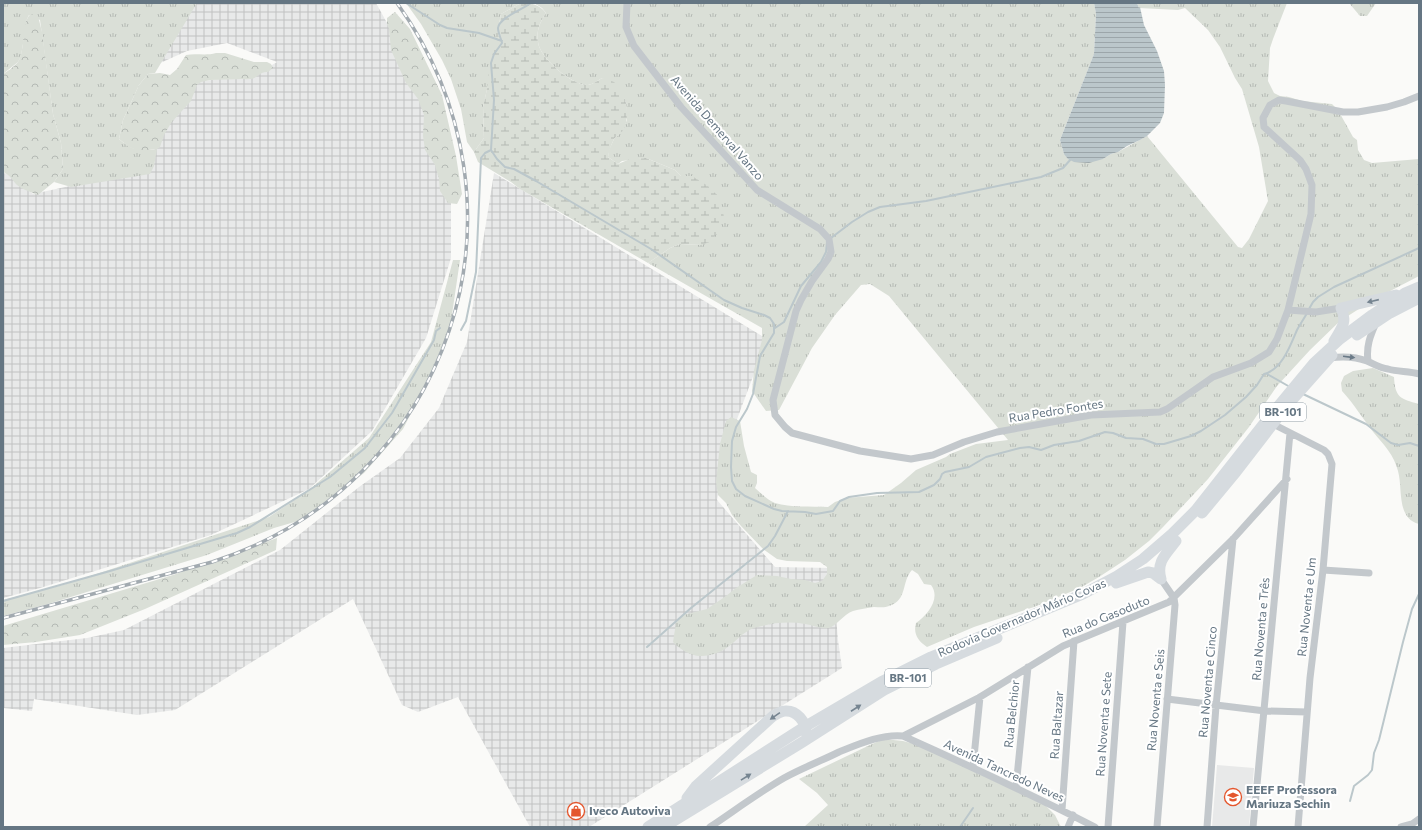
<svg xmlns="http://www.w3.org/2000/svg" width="1422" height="830" font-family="Commissioner,sans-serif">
	<defs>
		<pattern id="industrial-grid" width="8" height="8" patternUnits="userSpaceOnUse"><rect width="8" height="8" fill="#e8e9e9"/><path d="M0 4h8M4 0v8" fill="none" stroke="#c0c1c2"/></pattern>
		<pattern id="grass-tufts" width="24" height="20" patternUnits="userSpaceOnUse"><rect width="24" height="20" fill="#dadfd7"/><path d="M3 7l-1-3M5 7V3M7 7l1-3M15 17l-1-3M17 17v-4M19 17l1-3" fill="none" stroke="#b4b9b4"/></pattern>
		<pattern id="forest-crowns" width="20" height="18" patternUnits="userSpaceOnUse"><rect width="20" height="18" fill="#dadfd7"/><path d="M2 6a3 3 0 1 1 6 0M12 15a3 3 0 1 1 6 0" fill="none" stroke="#b4b9b4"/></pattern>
		<pattern id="wetland-marsh" width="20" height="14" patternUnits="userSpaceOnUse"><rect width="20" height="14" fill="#dadfd7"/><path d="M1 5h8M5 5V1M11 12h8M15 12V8" fill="none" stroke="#b4b9b4"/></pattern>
		<pattern id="water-rules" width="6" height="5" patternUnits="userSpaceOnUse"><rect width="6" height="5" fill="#bbc7cb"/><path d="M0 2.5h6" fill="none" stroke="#9ca6aa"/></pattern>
	</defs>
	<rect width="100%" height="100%" fill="#fafaf8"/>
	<path fill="#e8e9e9" d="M1217,765L1254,768L1249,827H1212Z"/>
	<path fill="url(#industrial-grid)" d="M176,3H376L419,81L451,201V258L426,338L372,431L309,489L211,535L40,588L3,598V173L8,174L33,194L148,169L157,142L194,82L255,75L277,62L227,43L187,51L158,64Z
		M494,173L767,339L727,446L717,500L775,567L832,568L838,640L842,668L589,827H530L458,697L418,712L402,705L353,599L175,710L137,715L34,699L32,711L3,708V648L87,638L124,630L280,550L359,487L400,458L439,408L467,342Z"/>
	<path fill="url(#grass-tufts)" d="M3,3H197L155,73L148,74L139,85L123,120L119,139C133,151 139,151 157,149L154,166L150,174L71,187L54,182L63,169L61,143L53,114L40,20L29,15L27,19L21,56L18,62L3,74Z
		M406,3H521L501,14L498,29L499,37L483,107L484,138L474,152L467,142L461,109L451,79L442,60L421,24Z
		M534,3H1094L1096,14L1094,54L1060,140L1064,154L1103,159L1111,154L1118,152L1147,136L1238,247L1242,248L1249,239L1268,201L1259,147L1242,89L1235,78L1220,47L1208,30L1185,8L1178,10L1139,8L1137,3H1287L1273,39L1270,48L1268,81L1274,93L1280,96L1289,97L1302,101L1332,104L1338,110L1353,137L1357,140L1358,150L1364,160L1372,163L1419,159V276L1373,300L1340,321L1310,350L1277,386L1249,427L1208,479L1164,526L1149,541L1125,560L1099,577L1080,588L1034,607L974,627L927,647C918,641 913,634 916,623C928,615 941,598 931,585L924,584L918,574L912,570C901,582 908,600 889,606C885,608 879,607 874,607C868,608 859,609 853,611C844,614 835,627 829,628C820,629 813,625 805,624C788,621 771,623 754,628C742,632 735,643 725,649C719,653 709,656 702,656C692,657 679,649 673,642L676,623L683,615L707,609L726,596L736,588L757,575L777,576L791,579L805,580L815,583L822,581L827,574V567L820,562L787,561L777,559L763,549L741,526L732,515L726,503L718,495L716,482L720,444L726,421L731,417L740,421L744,446L751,472L757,475V483L755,488C761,493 767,500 775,503C791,508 811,506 828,507L835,502L846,498L884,495L901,483L916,470L946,457L950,454L976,444L1008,440L889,296L870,284L861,285L835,315L812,348L779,410L766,411L752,391L754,370L762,340V328L648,263L670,248L680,244L701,245L692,176H681L675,170L646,158L622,161L618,164L608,157L609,150L614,139L622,131L627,120L626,102L620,90L602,78C597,81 593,84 588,85C572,86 539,57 538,42C536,31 540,22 546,13L542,8Z
		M1349,3H1376L1367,16H1360Z
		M453,260H460L450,328L427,382L403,429L364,473L305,519L274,528L207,555L48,604L3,616V600L63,585L269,517L309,490L369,438L431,342Z
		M1373,368L1394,377C1395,397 1400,399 1419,404V524C1396,518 1403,489 1398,471C1394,455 1384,445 1374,433C1363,419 1354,404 1342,391L1341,383L1344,376L1353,371Z
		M884,739L903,741L918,745L1045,805L1055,815L1061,827H804L828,805L817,793L799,779L872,744Z"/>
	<path fill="url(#forest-crowns)" d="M395,12L410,29L442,95L456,156L462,194L457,204L448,203L440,191L439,179L435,165L425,150L423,136L424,115L418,99L406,83L391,50L389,29L387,24V18Z
		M31,14L38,16L42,32L53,114L61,143L63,169L54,182L38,195C31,192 23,190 17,185C12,180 10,175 3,172V74C8,71 14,67 18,62C26,50 21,20 31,14Z
		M216,53H225L254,62H267L271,64L273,68L268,72C257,71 259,81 244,79L210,80L201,82L197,85L191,101L171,123L164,135L160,147L157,149L139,151L129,147L119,139L123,120L139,85L148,74L160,73L170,75L177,69L186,55C196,53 206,56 216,53Z
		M277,538L276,550L145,609L80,635L36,642L3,645V626L173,575Z"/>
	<path fill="url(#wetland-marsh)" d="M521,3C532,3 539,4 546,13C540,22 536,31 538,42C539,57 572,86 588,85C593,84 597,81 602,78C605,79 611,80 614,82C627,92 631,117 623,130C621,134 616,136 614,139C611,145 609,151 608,157L618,164L630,159L646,158L675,170L681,176H692L708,186L720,198L724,217L719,230L710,242L701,245L680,244L670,248L648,263L520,189L511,182L478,162L474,152L484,138L483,107L487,89L490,61L499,37L498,29L501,14Z"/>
	<path fill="url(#water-rules)" d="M1094,3H1137L1139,8L1140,7L1144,25L1157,51L1164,71L1165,85L1164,113L1160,123L1147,136L1140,140L1127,146L1118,152L1111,154L1103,159L1089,163L1074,162L1068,159L1064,154L1060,140L1094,54L1096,14Z"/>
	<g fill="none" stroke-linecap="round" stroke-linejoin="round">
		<path stroke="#bbc7cb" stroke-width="2" d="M406,3L440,25L447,28L479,33L502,41
			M531,3C523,9 499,18 498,28C498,33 501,38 502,43L494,54L491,63L494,100L491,150L497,159L505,167L514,169L536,181L651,249L724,300L742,308L764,315L770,318L774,324V333L760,356L753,394L747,409L736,427L732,441L731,467L732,481L736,489L745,496L774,509L782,511L805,512L816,514L833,511L840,501L849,497L877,493L919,492L934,485L940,479L942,474L945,472L969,467L986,457L1020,448L1029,447L1041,450L1054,445L1079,441L1105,432L1113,433L1126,438L1143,439L1156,444H1164L1191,436L1201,431L1225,415L1246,397L1257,385L1264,374C1282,370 1291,344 1297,330C1300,324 1304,319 1307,313
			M831,238L852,222L868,212L880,207L926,201L1041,177L1063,168L1071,159
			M1309,309L1313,302L1318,297L1334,287L1419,248
			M775,328L784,322L801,286L821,262L826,252L827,242
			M461,330L466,321L476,272L481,158L485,153L491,150
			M1267,374L1290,387
			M1303,394L1366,424L1391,443L1398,445L1410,443L1419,446
			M3,601L110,571L237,533L250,527L330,477L365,448L392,413L434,340L436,331L440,328
			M647,647L691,608L768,546L775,536L788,511
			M1350,801L1354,786L1368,775L1372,770L1374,753L1379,740L1403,642L1412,609L1419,594
			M960,827L973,808"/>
		<path stroke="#c3c8cc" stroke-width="7" d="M627,3L626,27L634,46L681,107L757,190L820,229L829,239L831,252L828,259L812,281L801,300L796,311L773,400L775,415L785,427L792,433L860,451L911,459L933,455L964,442L997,432L1091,415L1160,412L1167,409L1213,377L1251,363L1269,352L1277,339L1288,310L1311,214L1312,185L1306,169L1300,160L1264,127L1263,118L1270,105L1279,100L1286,101L1343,112H1358L1387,107L1404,102L1419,96
			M1288,310L1316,312L1341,308
			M1329,358C1343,356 1354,356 1367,361C1374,364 1380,368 1388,369C1398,372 1409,371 1419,374
			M1368,361C1366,347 1370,336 1376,323
			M1273,424L1324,450L1328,454L1332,464L1323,570L1310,678L1298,827
			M1323,570L1369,573
			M1167,699L1265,711L1307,712
			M903,736L980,697L1063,646L1169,602L1233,539L1287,479
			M973,767L980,697
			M1016,787L1028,667
			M1062,810L1074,641
			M710,827C734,811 758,793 784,778C802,768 821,761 839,752C859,744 881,734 903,736C968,765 1032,795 1095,827
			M1068,827L1073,815
			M1108,827L1123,622
			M1157,827L1175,605L1174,598L1161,579
			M1207,827L1216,706L1233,539
			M1253,827L1290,433
			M1401,827L1412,824L1419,819"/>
		<path stroke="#d6dbdf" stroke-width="11" d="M1357,335L1390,313L1419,298
			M1334,341C1341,329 1348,322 1341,308L1396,295
			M1292,400L1332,355
			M1202,513L1236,472L1276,420
			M1161,579C1156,562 1166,554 1176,541
			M1116,583L1148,572L1153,573L1161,579
			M687,798L696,786L773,716C777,714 781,711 785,711C797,710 806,722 806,733
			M648,827L806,726L881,682L931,657L1083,594L1117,576L1143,559L1172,534L1196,510L1270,416L1314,363L1340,339L1372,315L1405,293L1419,287
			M664,827L801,743L884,690L936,664L997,638"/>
		<g stroke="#a2aab0" stroke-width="3.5">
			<path id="rail" d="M3,618L212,562C451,485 544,208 397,3"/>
		</g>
		<use href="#rail" stroke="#fff" stroke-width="2" stroke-dasharray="6" stroke-linecap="butt"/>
	</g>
	<defs><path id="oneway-solid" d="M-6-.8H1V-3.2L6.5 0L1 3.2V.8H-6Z"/></defs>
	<g fill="#768591">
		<use href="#oneway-solid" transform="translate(1373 301) rotate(167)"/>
		<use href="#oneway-solid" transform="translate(856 708) rotate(-33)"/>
		<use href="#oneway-solid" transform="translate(775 716) rotate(145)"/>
		<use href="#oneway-solid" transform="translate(746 777) rotate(-32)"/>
	</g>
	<use fill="#6a7a87" href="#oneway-solid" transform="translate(1349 357) rotate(7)"/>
	<defs>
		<g id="school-ring" transform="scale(0.9)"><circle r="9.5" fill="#fff" stroke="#e4572e" stroke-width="1.5"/><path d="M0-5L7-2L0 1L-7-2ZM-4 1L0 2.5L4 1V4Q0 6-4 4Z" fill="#e4572e"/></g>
		<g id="shop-ring" transform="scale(0.9)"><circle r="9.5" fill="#fff" stroke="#e4572e" stroke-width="1.5"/><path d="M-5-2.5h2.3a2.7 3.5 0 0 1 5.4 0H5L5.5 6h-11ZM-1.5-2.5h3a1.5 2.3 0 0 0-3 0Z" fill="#e4572e"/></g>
	</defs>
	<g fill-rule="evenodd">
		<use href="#school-ring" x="1233" y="797"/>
		<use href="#shop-ring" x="576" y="811"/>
	</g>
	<g text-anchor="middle" stroke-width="4" stroke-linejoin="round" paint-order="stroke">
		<g fill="#fff" stroke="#939fa8" stroke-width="1">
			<rect x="1260" y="403" width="46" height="18" rx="3"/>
			<rect x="885" y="669" width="46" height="18" rx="3"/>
		</g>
		<g font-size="11" font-weight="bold" fill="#657683">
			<text x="1283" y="416">BR-101</text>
			<text x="908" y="682">BR-101</text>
		</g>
		<g font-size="12" fill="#657683" stroke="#fff">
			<text transform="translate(717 128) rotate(49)" y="4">Avenida Demerval Vanzo</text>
			<text transform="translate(1056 411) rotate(-9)" y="4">Rua Pedro Fontes</text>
			<text transform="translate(1307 607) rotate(-84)" y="4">Rua Noventa e Um</text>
			<text transform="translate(1106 617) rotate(-22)" y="4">Rua do Gasoduto</text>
			<text transform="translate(1022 618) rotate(-23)" y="4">Rodovia Governador Mário Covas</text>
			<text transform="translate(1261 629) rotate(-85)" y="4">Rua Noventa e Três</text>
			<text transform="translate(1208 682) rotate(-85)" y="4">Rua Noventa e Cinco</text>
			<text transform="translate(1156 700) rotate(-85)" y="4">Rua Noventa e Seis</text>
			<text transform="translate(1012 714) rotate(-84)" y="4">Rua Belchior</text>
			<text transform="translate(1104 724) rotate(-86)" y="4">Rua Noventa e Sete</text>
			<text transform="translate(1057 725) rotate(-86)" y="4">Rua Baltazar</text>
			<text transform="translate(1004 771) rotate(25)" y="4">Avenida Tancredo Neves</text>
		</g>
		<g font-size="12" font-weight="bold" fill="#657683" stroke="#fff" text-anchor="start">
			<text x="1246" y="794">EEEF Professora<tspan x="1246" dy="14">Mariuza Sechin</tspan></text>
			<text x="589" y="815">Iveco Autoviva</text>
		</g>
	</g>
	<rect width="1422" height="830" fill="none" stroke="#657683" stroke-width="8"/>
</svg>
